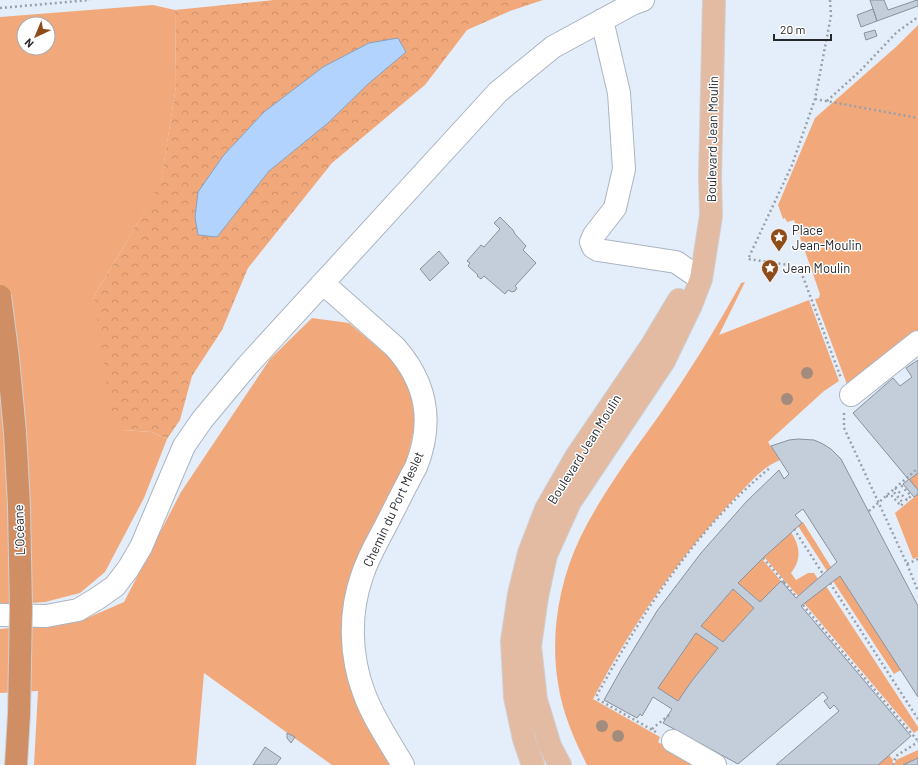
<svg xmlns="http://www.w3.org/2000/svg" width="918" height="765" font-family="Barlow,sans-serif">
	<defs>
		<pattern id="forest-crowns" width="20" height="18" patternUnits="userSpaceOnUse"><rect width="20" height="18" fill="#f1a97b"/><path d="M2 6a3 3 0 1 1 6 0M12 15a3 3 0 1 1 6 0" fill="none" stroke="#ce916b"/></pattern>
	</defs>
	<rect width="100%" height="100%" fill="#e4eefb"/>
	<path fill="#f1a97b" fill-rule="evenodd" d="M153,5L175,10L176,86L161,182L123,248L94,296L123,430L151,432L167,439L144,498L105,572L80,593L45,602L0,605V17ZM24,24H48V48H24Z
		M918,25V347L851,395L815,299L819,298L820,294L794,220L787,222L785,218L783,219L778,205L815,118L897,46Z
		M745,282L719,335L809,300L839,381L824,391L768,442L780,460C762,467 748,485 734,499C677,560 632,625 593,699L660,737L658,742L698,765H587C574,739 562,712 558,683C550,635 559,582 580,538C601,495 630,456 658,417C688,374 716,329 741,283Z
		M312,318L349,323L395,362L415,399V424L407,461L352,581L346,648L392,765H332L204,673L196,765H34L38,691L0,693V629L78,622L124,602L181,492L270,359Z
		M918,473V490L909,480Z
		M918,494V557L913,559L895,513Z
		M803,522L831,567L827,571L798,526Z
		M791,532C800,546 802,559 791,573L796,580L808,573H814L818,579L798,596L764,557Z
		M762,559L781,581L760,602L738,583Z
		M840,576L901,670L894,674L833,581Z
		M826,586L918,727V730L914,733L804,603Z
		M733,589L754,608L723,642L701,626Z
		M696,633L718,648L691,682L678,701L658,688Z
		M918,750V758L903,765H894L896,760Z
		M889,755L893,760L892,765H878Z"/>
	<path fill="url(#forest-crowns)" fill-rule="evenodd" d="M274,0H543L510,11L467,30L425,85L332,163L248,268L222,330L192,376L180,420L167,439L151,432L123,430L110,409L94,296L123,248L161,181L176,86L175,10ZM369,43L406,52L368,84L328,123L269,171L217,237L223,156L264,112L323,67Z"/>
	<path fill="#b2d3fd" stroke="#88a0bf" d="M398,38L406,52L368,84L328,123L269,171L217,237L198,235L195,217L198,192L223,156L264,112L323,67L369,43Z"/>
	<path fill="#c4cdda" stroke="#88919c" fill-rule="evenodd" d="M870,0H884L888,10L917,0H918V6L877,21Z
		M873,9L877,21L861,27L857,15Z
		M875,30L877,36L866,40L864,33Z
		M500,217L513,230L515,234L526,246L523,250L536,263L515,286L517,288L515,291L512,292L508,290L505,294L484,276L481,279L477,276L478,275L468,266L470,263L467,261L481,245L484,247L500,229L494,223Z
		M439,251L449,263L430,281L420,269Z
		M918,360V473L909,480L853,413L893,378L900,386L912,377L906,368Z
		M798,439L814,440L823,444L831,449L841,459L918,606V697L840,576L801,606L911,736L878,765H776L839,711L834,705L830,709L824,701L828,698L823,692L738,764L663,723L672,709L653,697L642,716L640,714L637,718L604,700L622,668L657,611L701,553L746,502L779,470L784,479L789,474L771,446L789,440ZM803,509L837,562L796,598L781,581L760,602L738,583L764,557L802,523L795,515ZM733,589L754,608L723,642L701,626ZM696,633L718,648L691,682L678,701L658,688Z
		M909,479L918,490V494L914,497L903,484Z
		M287,733L295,737L291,743L287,738Z
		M265,747L281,758L276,765H253Z
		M918,758V765H903Z"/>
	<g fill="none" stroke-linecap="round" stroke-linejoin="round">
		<g stroke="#abb4c1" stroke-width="24">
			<path id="minor" d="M602,20L619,93L624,169L615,208L594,235L591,242L593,247L598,250L676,262L692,273
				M321,285L333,292L395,347C427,383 434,422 416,467C406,485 397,504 387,523C378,541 368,557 362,576C349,613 350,656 364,693C373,718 389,741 403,765
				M851,395L918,342
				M0,615L46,616L78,610L98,598L115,586L128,569L141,547L184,446L202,420L247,366L498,92L553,47L632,4L643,0
				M673,741L715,765"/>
		</g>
		<g stroke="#cfd0d1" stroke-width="24">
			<path id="major" d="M533,765L524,739L515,697L512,641L519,594L529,553L546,509L576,457L652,345L679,300
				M560,765L550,746L536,700L530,646L537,597L546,555L570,502L664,361L691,305L701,279L711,216L710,177L714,0"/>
		</g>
		<g stroke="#cfd0d1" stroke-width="24">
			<path id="highway" d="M16,765L19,714"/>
		</g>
		<path stroke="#99a0aa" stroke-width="2.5" stroke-dasharray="2 3" stroke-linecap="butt" d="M830,0L831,16L815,99L792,165L748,259L789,265L800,269L841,378
			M0,8L90,0
			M815,99L918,118
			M827,101L860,71L897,32L918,17
			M844,413V428L907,564L918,559
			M895,488L907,500L911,496L900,484
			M886,496H892L901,506L903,503L892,490
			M869,511L918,468
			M794,529L823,574
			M763,558L785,583
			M907,564L918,591
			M830,583L918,719
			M784,584L785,583L797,598
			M803,605L918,741
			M652,729L669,715
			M656,732L599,700L597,698V695C643,612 696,528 771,467
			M893,765L896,756L918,742"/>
		<use href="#minor" stroke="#fff" stroke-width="22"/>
		<use href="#major" stroke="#e3bba3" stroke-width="22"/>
		<use href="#highway" stroke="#d08e65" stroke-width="22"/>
		<g stroke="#cfd0d1" stroke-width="24" stroke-linecap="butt">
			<path id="highway-bridge" d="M0,296L8,358L15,432L19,506L21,609L19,714"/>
		</g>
		<use href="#highway-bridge" stroke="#d08e65" stroke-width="22"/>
	</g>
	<g fill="#a38c7e">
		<circle cx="807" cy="373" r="6"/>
		<circle cx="787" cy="399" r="6"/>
		<circle cx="602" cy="726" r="6"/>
		<circle cx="618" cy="736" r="6"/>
	</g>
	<defs>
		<g id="sight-pin" transform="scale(0.9)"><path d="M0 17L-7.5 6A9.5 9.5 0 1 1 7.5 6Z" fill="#8f4c1b" stroke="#fff"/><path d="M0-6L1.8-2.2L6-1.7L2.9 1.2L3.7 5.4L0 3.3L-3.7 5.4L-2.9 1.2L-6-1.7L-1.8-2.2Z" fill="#fff"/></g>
	</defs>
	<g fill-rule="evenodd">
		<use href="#sight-pin" x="779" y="237"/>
		<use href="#sight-pin" x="770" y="268"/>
	</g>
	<g text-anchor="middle" stroke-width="3" stroke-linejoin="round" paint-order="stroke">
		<g font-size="13" fill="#25282d" stroke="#fff">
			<text transform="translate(712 139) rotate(-89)" y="5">Boulevard Jean Moulin</text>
			<text transform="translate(584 449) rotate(-58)" y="5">Boulevard Jean Moulin</text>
			<text transform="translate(393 509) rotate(-65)" y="5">Chemin du Port Meslet</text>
			<text transform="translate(19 530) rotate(-92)" y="5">L’Océane</text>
		</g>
		<g font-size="13" fill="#25282d" stroke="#fff" text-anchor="start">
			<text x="792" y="235">Place<tspan x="792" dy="15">Jean-Moulin</tspan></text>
			<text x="783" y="273">Jean Moulin</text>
		</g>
	</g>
	<g transform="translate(36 36) rotate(224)"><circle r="19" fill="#ffffff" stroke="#a8a9ab"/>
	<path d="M0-3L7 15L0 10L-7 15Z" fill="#8f4c1b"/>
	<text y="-6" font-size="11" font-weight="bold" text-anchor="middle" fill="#25282d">N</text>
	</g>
	<path d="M774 34v6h57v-6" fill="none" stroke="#25282d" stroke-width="2"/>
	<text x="780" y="34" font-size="12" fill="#25282d" stroke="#ffffff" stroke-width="3" paint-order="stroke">20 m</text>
</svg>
